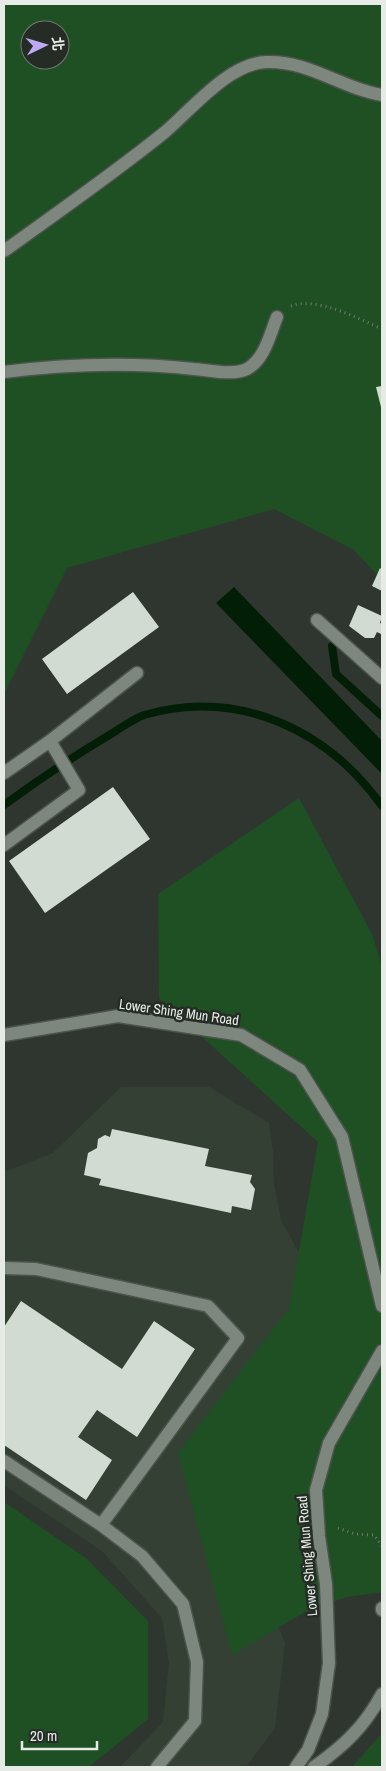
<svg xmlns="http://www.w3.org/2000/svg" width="386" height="1771" font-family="'Archivo Narrow','Noto Sans TC',sans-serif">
	<rect width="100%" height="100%" fill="#2f362f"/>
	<path fill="#354035" d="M121,1087H209L269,1123L273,1152L274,1185L281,1220L308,1269L248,1556L285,1643L275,1728L246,1767H120L163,1722L169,1663L162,1618L103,1552L4,1485V1172L53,1153Z"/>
	<path fill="#1e5023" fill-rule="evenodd" d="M4,4H382V580L354,550L274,509L67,568L4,694ZM30,30H60V60H30Z
		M299,798L372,934L382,966V1592L347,1597L305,1612L232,1655L178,1453L289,1308L318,1142L159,998L158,894Z
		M4,1502L86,1558L148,1621V1719L89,1767H4Z
		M382,1733V1767H352Z"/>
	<path fill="#031e06" d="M234,587L382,741V774L216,603Z"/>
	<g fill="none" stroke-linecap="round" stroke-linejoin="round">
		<path stroke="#031e06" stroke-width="8" d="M332,646L336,674L382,716
			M4,805C38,780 74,756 111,734C121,728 133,719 144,715C238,688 327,729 382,806"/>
	</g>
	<path fill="#d2dbd2" d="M382,386V411L376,387Z
		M380,568L382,570V591L372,586Z
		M133,592L159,627L67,694L42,659Z
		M358,605L382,616L380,623L382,624L381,634L377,632L374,638H365L349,626Z
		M113,787L150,839L45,913L9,861Z
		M112,1129L209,1149L205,1166L252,1175L250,1182L255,1189L251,1210L232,1206L231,1213L99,1185L101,1179L84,1175L88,1153L97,1148L98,1139L105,1135L110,1137Z
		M21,1301L122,1369L154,1321L195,1349L137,1437L97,1410L78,1437L112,1460L86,1500L4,1445V1327Z"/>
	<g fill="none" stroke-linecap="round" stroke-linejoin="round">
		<g stroke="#4d534d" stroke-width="15">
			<path id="minor" d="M4,251C58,212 113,174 165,132C192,109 228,64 266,62C308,60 343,89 382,95
				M4,372C68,364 130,362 194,369C210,370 232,376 247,369C265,359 270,334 277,317
				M317,620L382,678
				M4,773L50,741L137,673
				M4,845L79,790L50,741
				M4,1035L118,1016L241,1035L300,1070L342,1137L382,1306
				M4,1268L36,1269L208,1306L238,1338L101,1525
				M4,1461L101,1525L142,1556L183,1604L197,1662L195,1721L157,1767
				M382,1608V1610
				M296,1767L308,1750L322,1714L329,1663L326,1584L319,1536L316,1490L329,1443L382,1351
				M314,1767C344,1746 364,1727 382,1694"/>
		</g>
		<path stroke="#727872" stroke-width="3" stroke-dasharray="1 4" stroke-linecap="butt" d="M291,306C315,296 360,319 382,329
			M338,1528L355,1534L374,1535L382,1546"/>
		<use href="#minor" stroke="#7e877e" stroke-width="12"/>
	</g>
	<g text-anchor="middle" stroke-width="5" stroke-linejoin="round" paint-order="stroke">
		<g font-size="14" fill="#e6ebe6" stroke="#252c25">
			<text transform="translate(179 1012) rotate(8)" y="5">Lower Shing Mun Road</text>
			<text transform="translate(307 1556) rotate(-95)" y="5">Lower Shing Mun Road</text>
		</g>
	</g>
	<rect width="386" height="1771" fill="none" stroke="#e6ebe6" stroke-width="10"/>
	<g transform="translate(45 45) rotate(85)"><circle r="24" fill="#252c25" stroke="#727872"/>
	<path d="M0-4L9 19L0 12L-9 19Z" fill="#bda9f5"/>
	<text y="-8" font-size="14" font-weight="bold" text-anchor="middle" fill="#e6ebe6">北</text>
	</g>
	<path d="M22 1741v8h75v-8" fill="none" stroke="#e6ebe6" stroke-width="2.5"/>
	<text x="30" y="1741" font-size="15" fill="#e6ebe6" stroke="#252c25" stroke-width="4" paint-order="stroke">20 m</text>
</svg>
